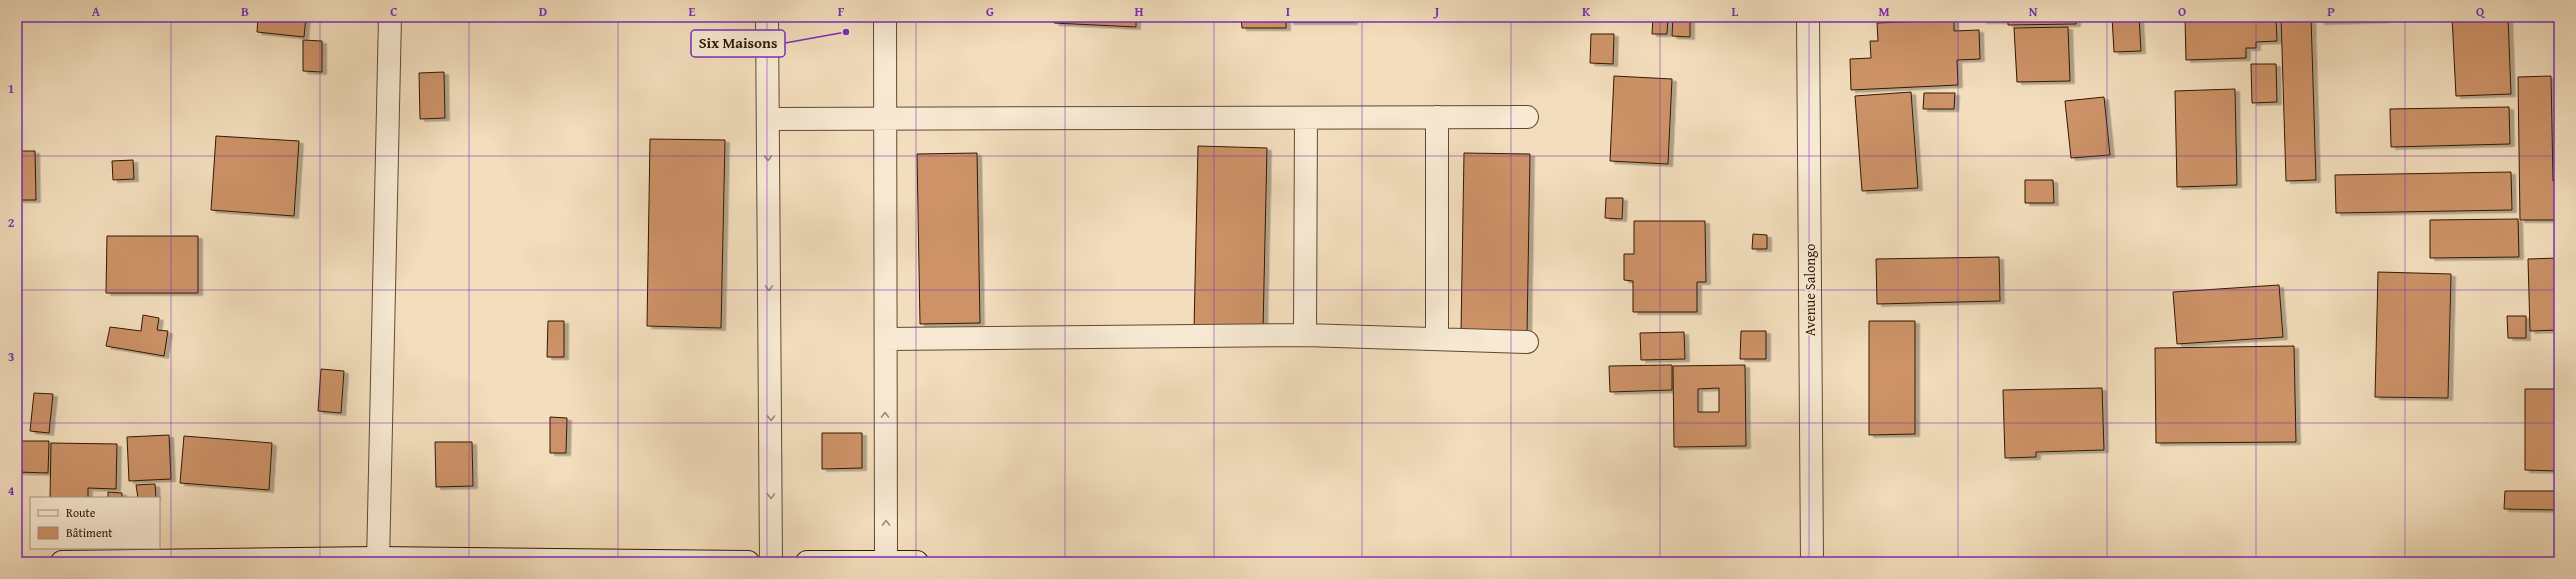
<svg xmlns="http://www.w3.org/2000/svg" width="2576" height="579" font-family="'Gentium Book Plus',serif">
	<defs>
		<filter id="shadow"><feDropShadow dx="4.5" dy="2.5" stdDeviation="0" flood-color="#0004"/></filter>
	</defs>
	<rect width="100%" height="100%" fill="#f2ddbc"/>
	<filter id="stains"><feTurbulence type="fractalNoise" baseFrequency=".005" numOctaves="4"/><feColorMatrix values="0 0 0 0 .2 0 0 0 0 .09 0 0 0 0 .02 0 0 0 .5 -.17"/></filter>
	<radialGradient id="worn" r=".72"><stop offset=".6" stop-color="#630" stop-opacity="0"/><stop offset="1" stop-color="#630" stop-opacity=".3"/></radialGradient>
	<path fill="#cd9267" stroke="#301900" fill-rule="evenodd" filter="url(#shadow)" d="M258,17H306L304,37L257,32Z
		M1055,17H1136V27L1054,23Z
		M1241,17H1286V28H1242Z
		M1289,17H1353V22H1289Z
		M1653,17H1668L1667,34H1652Z
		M1673,17H1690V37L1672,36Z
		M1981,17H2004V21H1982Z
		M2008,17H2076V24L2008,25Z
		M2112,17H2139L2141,51L2114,52Z
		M2185,17H2276L2277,41L2256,42V48H2246V58L2186,60Z
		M2281,17H2311L2316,180L2286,181Z
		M2320,17H2386V20L2320,22Z
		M2452,17H2508L2511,94L2456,96Z
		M1954,20V31L1979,30L1980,59L1957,60L1958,85L1851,90L1850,59L1871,58L1870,41H1878L1877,23Z
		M2068,27L2070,81L2017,82L2014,28Z
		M1591,34H1614L1613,64L1590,63Z
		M303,40L322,41V72L303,71Z
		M2251,64H2276L2277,102L2252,103Z
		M444,72L445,118L420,119L419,73Z
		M1614,76L1672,79L1668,164L1610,161Z
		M2551,76L2553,181H2559V220H2520L2518,77Z
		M2235,89L2237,185L2177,187L2175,91Z
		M1911,92L1918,188L1862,191L1855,96Z
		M1924,93H1955L1954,109H1923Z
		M2104,97L2110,155L2071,158L2065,101Z
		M2509,107L2510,144L2391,147L2390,109Z
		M216,136L299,141L294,216L211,210Z
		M650,139L725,140L721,328L647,326Z
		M1198,146L1267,148L1263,330L1194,329Z
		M17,151H35L36,200H17Z
		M977,153L980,323L920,324L917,154Z
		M1464,153L1530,154L1527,333L1461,332Z
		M133,160L134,179L113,180L112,161Z
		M2511,172L2512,210L2336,213L2335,175Z
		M2025,180H2053L2054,203H2025Z
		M1606,198H1623L1622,219L1605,218Z
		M2518,219L2519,257L2430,258V220Z
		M1634,221H1705L1706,282H1697V312H1633V281L1624,280V254H1634Z
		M1753,234L1767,235V249H1752Z
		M107,236H198V293H106Z
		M1999,257L2000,301L1877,304L1876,259Z
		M2559,258V330L2530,331L2528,259Z
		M2378,272L2451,274L2448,398L2375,397Z
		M2279,285L2283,337L2177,344L2173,292Z
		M143,315L159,318L157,330L168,331L164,356L106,346L110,327L141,331Z
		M2507,316H2526V338H2508Z
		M548,321H564V357H547Z
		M1869,321H1915V434L1869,435Z
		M1741,331H1766V359H1740Z
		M1684,332L1685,359L1641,360L1640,333Z
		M2294,346L2296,442L2156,443L2155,348Z
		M1672,365V390L1610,392L1609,366Z
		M1745,365L1746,446L1674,447L1673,366ZM1719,388V412H1698V389Z
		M321,369L344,371L341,413L318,411Z
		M2102,388L2104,450L2036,452V457L2005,458L2003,390Z
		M2525,389H2559V471L2525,470Z
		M34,393L53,394L49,433L30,431Z
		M550,417L567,418L566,453H550Z
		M822,433H862V468L822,469Z
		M169,435L171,479L129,481L127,437Z
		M184,436L272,443L269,490L180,483Z
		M17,441H49L48,473L17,472Z
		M435,442H472L473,486L436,487Z
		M51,443L117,444L116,489L88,488V498H50Z
		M155,484L156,498H138L136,485Z
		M2505,491H2559V510L2504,509Z
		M108,492L122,493V498H108Z"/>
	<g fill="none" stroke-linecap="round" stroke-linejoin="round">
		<g stroke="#604a2f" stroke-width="24">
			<path id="lane" d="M767,17L771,562
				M885,17L886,562
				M768,119L1527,117
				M1305,335L1306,118
				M886,339L1305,335L1527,342
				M1437,339V117"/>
		</g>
		<g stroke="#604a2f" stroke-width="24">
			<path id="street" d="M1808,17L1812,562
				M378,562L390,17"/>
		</g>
		<g stroke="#301900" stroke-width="24">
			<path id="secondary" d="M62,562L378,558L748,562
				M807,562H917"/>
		</g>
		<use href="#lane" stroke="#f7e9d3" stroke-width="22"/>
		<use href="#street" stroke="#f7e9d3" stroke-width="22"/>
		<use href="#secondary" stroke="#f7e9d3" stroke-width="22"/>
	</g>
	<defs><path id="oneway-chevron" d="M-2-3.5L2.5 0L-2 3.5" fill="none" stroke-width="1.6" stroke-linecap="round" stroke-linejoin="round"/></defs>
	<g stroke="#9d8b74">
		<use href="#oneway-chevron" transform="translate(768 158) rotate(89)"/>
		<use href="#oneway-chevron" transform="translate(769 288) rotate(89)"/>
		<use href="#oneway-chevron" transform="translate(885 415) rotate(-90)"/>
		<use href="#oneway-chevron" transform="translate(771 418) rotate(89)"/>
		<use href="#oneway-chevron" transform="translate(771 496) rotate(90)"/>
		<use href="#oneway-chevron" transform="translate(886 523) rotate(-91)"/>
	</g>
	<path fill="none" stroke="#7b2cbf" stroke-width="1" stroke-opacity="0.55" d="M171,17V562M320,17V562M469,17V562M618,17V562M767,17V562M916,17V562M1065,17V562M1214,17V562M1362,17V562M1511,17V562M1660,17V562M1809,17V562M1958,17V562M2107,17V562M2256,17V562M2405,17V562M17,156H2559M17,290H2559M17,423H2559"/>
	<g text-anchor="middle" stroke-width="3.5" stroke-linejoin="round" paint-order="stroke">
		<g font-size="14" fill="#301900" stroke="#f7e9d3">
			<text transform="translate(1810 290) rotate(-90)" y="5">Avenue Salongo</text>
		</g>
	</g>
	<path fill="none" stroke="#7b2cbf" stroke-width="1.5" d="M846 32L785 43"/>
	<circle fill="#7b2cbf" stroke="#f7e9d3" stroke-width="1.5" cx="846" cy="32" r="4"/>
	<rect fill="#f7e9d3" stroke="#7b2cbf" stroke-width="1.5" x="691" y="30" width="94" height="27" rx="4"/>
	<g font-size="15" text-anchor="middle" font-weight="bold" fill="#301900">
		<text x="738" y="48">Six Maisons</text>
	</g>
	<rect width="2576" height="579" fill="none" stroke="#f2ddbc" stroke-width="44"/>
	<rect x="30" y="497" width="130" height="52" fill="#f7e9d3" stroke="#a7967f"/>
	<rect x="38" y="510" width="20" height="6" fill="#f7e9d3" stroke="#a7967f"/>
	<text x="66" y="517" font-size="12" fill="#301900">Route</text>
	<rect x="38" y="527" width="20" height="12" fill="#cd9267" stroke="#a7967f"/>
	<text x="66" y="537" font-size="12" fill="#301900">Bâtiment</text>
	<rect x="22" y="22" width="2532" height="535" fill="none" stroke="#7b2cbf" stroke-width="1.5"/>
	<g font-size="13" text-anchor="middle" font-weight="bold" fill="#7b2cbf">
		<text x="96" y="16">A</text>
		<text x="245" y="16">B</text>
		<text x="394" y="16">C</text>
		<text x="543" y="16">D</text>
		<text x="692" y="16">E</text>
		<text x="841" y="16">F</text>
		<text x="990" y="16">G</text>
		<text x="1139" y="16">H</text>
		<text x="1288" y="16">I</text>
		<text x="1437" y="16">J</text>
		<text x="1586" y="16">K</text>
		<text x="1735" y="16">L</text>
		<text x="1884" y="16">M</text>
		<text x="2033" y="16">N</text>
		<text x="2182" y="16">O</text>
		<text x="2331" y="16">P</text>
		<text x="2480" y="16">Q</text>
		<text x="11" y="93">1</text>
		<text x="11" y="227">2</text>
		<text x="11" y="361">3</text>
		<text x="11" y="495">4</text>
	</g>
	<rect width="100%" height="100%" filter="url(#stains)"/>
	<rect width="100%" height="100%" fill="url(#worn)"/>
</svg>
